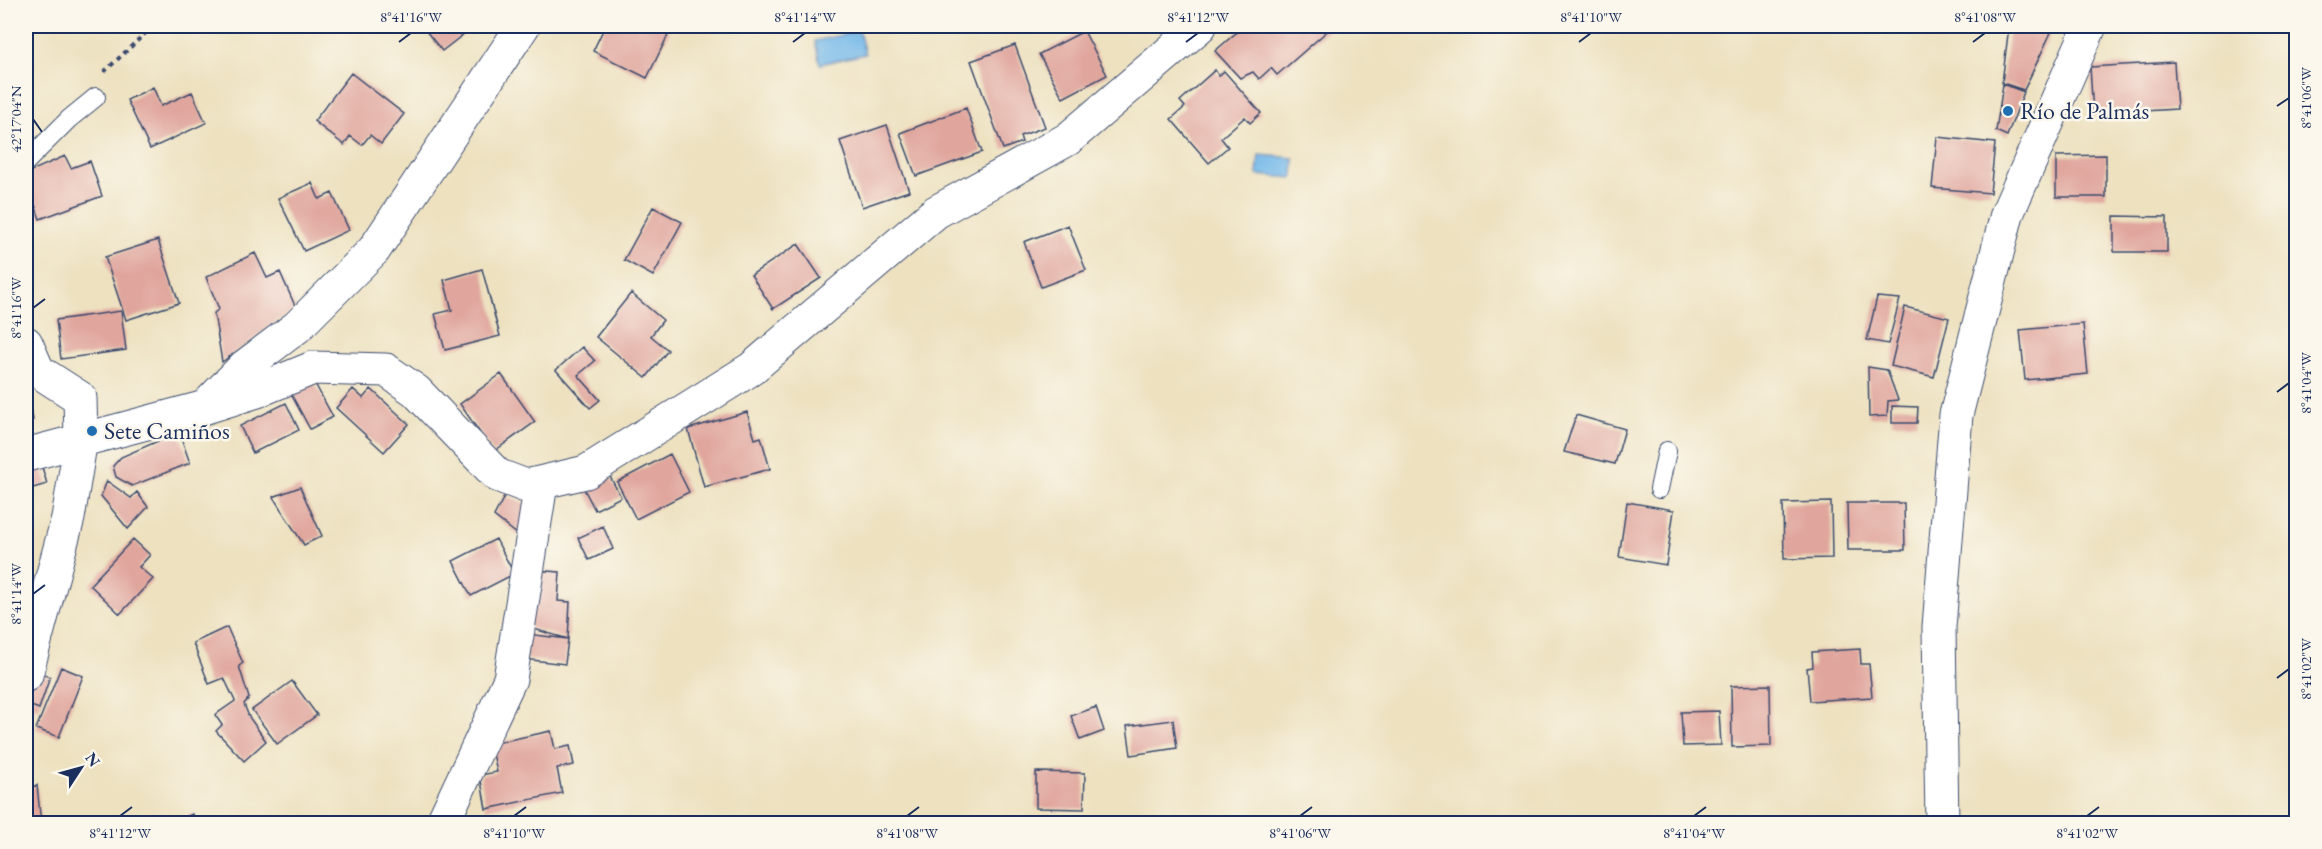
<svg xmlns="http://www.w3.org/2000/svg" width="2322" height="849" font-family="'EB Garamond',serif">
	<rect width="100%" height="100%" fill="#fbf7ec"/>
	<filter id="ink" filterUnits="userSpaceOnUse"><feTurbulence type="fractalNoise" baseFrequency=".0167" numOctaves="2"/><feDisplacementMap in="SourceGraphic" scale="12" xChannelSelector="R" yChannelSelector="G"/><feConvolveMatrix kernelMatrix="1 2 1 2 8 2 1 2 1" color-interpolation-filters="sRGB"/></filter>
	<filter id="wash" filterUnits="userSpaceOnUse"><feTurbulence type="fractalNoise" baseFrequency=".008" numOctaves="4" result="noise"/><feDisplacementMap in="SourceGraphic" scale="24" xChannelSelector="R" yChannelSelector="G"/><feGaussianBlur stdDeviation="1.35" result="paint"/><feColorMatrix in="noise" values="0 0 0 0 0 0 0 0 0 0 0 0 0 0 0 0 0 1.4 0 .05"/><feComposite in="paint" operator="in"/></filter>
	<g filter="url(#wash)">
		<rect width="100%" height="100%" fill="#ede1c0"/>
		<path fill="#72b7e9" stroke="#4673a4" stroke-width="1.5" d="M859,31L865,54L820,64L815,41Z
			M1259,155L1294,158L1293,178L1257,175Z"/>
		<g id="blocks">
			<path fill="#e0a69d" d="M422,26H474L442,51Z
				M605,26H659L670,31L647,78L593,51Z
				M1244,26H1333L1277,75L1271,68L1259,79L1253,72L1240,78L1215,51Z
				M2009,26H2034L2039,28L2040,26H2054L2024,90L2002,83Z
				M2282,26H2296V33L2282,31Z
				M1084,31L1107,75L1063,98L1039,54Z
				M1015,45L1045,127L1020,136L1022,142L1003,149L971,61Z
				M2174,62L2177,109L2093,114L2090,67Z
				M1215,70L1219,76L1224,71L1261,113L1250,123L1245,117L1221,138L1228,147L1209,163L1171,119L1185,107L1180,101Z
				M351,73L404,114L381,144L370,135L362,145L350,136L344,145L314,121Z
				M2003,84L2024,92L2007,136L1996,131Z
				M153,87L161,106L192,92L206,123L150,149L127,100Z
				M966,108L982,152L916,176L900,133Z
				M887,125L909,191L862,207L840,141Z
				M1937,137L1995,143L1990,193L1932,188Z
				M2106,155V197H2056V156Z
				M65,156L71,168L90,161L102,196L40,219L35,205L27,208L34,230L26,234V179L31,171Z
				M312,183L319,199L332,193L349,230L304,251L278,198Z
				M653,207L682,222L653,276L624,260Z
				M2114,216L2167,217V252H2114Z
				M1068,225L1086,270L1041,287L1024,242Z
				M158,240L179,303L126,320L105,257Z
				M798,244L821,278L773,309L751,275Z
				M255,253L267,278L280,272L296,308L222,362L214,313L219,309L206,277Z
				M482,269L500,336L445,350L435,314L452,310L444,280Z
				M631,293L663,320L651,336L668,350L646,378L596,337Z
				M1877,297L1900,299L1888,344L1867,340Z
				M1905,307L1949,318L1934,377L1891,366Z
				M121,311L126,350L61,359L56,320Z
				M2083,324L2088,374L2025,380L2020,330Z
				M582,347L595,361L578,375L600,400L590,408L556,370Z
				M1868,367L1887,370L1898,400L1888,401L1887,416L1869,417Z
				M501,374L535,422L493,452L460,404Z
				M313,380L333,417L310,429L290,392Z
				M353,389L363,398L371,389L409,424L384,452L336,408Z
				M26,396L29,397L33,420L26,423Z
				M286,403L299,430L253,453L240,426Z
				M1892,406L1918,407L1917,423H1892Z
				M747,412L755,439L761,437L770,469L704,487L688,429Z
				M1576,415L1625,429L1615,464L1564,452Z
				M179,432L190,463L132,486L116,477L113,466L121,457Z
				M670,454L689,492L636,519L617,482Z
				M40,460L47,484L26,490V464Z
				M608,473L621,497L595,510L583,487Z
				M107,481L131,498L137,492L148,507L128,529L101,496Z
				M300,487L322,536L304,545L273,497Z
				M505,495L529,505L522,538L494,516Z
				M1627,502L1674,510L1666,565L1619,557Z
				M1831,502L1832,558L1784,559L1783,503Z
				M1847,503H1904L1905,550H1848Z
				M603,526L613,549L589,560L578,538Z
				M133,539L150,555L139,567L153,579L120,614L90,585Z
				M496,539L514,574L471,596L453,561Z
				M532,570L560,572L558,601L570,602L568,639L565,664L524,659L527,634L568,639L527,627Z
				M227,627L243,663L239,666L249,698L244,704L249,717L266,741L244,761L216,731L222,725L215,715L235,701L224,678L209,684L193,643Z
				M1860,649L1861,664H1869L1872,697L1810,701L1807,668L1813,667L1812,652Z
				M61,667L83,676L59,737L36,729Z
				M34,671L50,677L39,709L26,704V694Z
				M292,681L317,715L277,744L252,710Z
				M1770,685L1771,746L1732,747L1731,686Z
				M1096,707L1104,731L1080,740L1071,716Z
				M1719,711L1721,745L1683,746L1681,712Z
				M1173,720L1177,748L1131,755L1127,726Z
				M551,731L555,749L570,746L574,765L557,768L562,793L486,809L480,775L497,772L491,744Z
				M1036,772L1085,773L1084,809L1036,808Z
				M37,785L41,824H26V789Z
				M192,814L197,824H172Z"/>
		</g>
	</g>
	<g filter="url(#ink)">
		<use href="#blocks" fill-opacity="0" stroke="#3a4a6d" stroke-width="1.5"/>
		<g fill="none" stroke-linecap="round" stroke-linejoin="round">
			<g stroke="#3a4a6d" stroke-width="20">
				<path id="service" d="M26,162L69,119L96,97
					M1659,489L1667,451"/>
			</g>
			<g stroke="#3a4a6d" stroke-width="35">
				<path id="minor" d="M26,343L38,371L80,398L81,439L68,518L26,675
					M207,405L244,367L297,327L374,250L523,26
					M26,455L206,407L257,391L313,368L386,370L416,391L497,475L526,486L586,472L751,369L936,212L1068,139L1200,26
					M442,824L510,679L541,484"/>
			</g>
			<g stroke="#3a4a6d" stroke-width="35">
				<path id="tertiary" d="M1942,824L1939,627L1956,415L2007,214L2090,26"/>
			</g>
			<path stroke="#3a4a6d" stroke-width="4" stroke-dasharray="4.5 4.5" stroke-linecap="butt" d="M104,72L153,26"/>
			<use href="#service" stroke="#fff" stroke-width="18"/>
			<use href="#minor" stroke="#fff" stroke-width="33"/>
			<use href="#tertiary" stroke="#fff" stroke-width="33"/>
		</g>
	</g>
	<path fill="none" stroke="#1b2f5e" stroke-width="2" d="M399,42L411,33M793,42L805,33M1186,42L1198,33M1579,42L1591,33M1973,42L1985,33M2277,106L2289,98M33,119L42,132M33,308L45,299M2277,392L2289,383M33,594L45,585M2277,678L2289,669M120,816L132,807M514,816L526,807M907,816L919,807M1300,816L1312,807M1694,816L1706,807M2087,816L2099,807"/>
	<g fill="#1f6fb2" stroke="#fbf7ec" stroke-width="2">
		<circle cx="2008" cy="111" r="6"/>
		<circle cx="92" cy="431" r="6"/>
	</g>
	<g text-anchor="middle" stroke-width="5" stroke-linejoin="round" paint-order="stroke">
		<g font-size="24" fill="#1b2f5e" stroke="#fbf7ec" text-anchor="start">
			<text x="2020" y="119">Río de Palmás</text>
			<text x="104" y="439">Sete Camiños</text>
		</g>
	</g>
	<rect width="2322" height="849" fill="none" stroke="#fbf7ec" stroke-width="66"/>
	<g transform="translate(81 768) rotate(54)" stroke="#fbf7ec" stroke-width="4.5" paint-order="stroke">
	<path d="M0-4.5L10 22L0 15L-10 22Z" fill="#1b2f5e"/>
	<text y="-9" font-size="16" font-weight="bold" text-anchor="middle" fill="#1b2f5e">N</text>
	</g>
	<rect x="33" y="33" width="2256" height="783" fill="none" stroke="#1b2f5e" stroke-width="2"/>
	<g font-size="15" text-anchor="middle" fill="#1b2f5e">
		<text x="411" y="22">8°41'16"W</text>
		<text x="805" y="22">8°41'14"W</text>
		<text x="1198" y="22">8°41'12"W</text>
		<text x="1591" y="22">8°41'10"W</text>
		<text x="1985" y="22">8°41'08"W</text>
		<text transform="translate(2306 98) rotate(-90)" y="5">8°41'06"W</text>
		<text transform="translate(16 119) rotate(-90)" y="5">42°17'04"N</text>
		<text transform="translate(16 308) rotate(-90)" y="5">8°41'16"W</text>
		<text transform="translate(2306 383) rotate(-90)" y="5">8°41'04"W</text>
		<text transform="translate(16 594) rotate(-90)" y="5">8°41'14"W</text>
		<text transform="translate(2306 669) rotate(-90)" y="5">8°41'02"W</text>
		<text x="120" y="838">8°41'12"W</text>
		<text x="514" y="838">8°41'10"W</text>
		<text x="907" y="838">8°41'08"W</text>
		<text x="1300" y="838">8°41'06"W</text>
		<text x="1694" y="838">8°41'04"W</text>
		<text x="2087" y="838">8°41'02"W</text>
	</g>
</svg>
